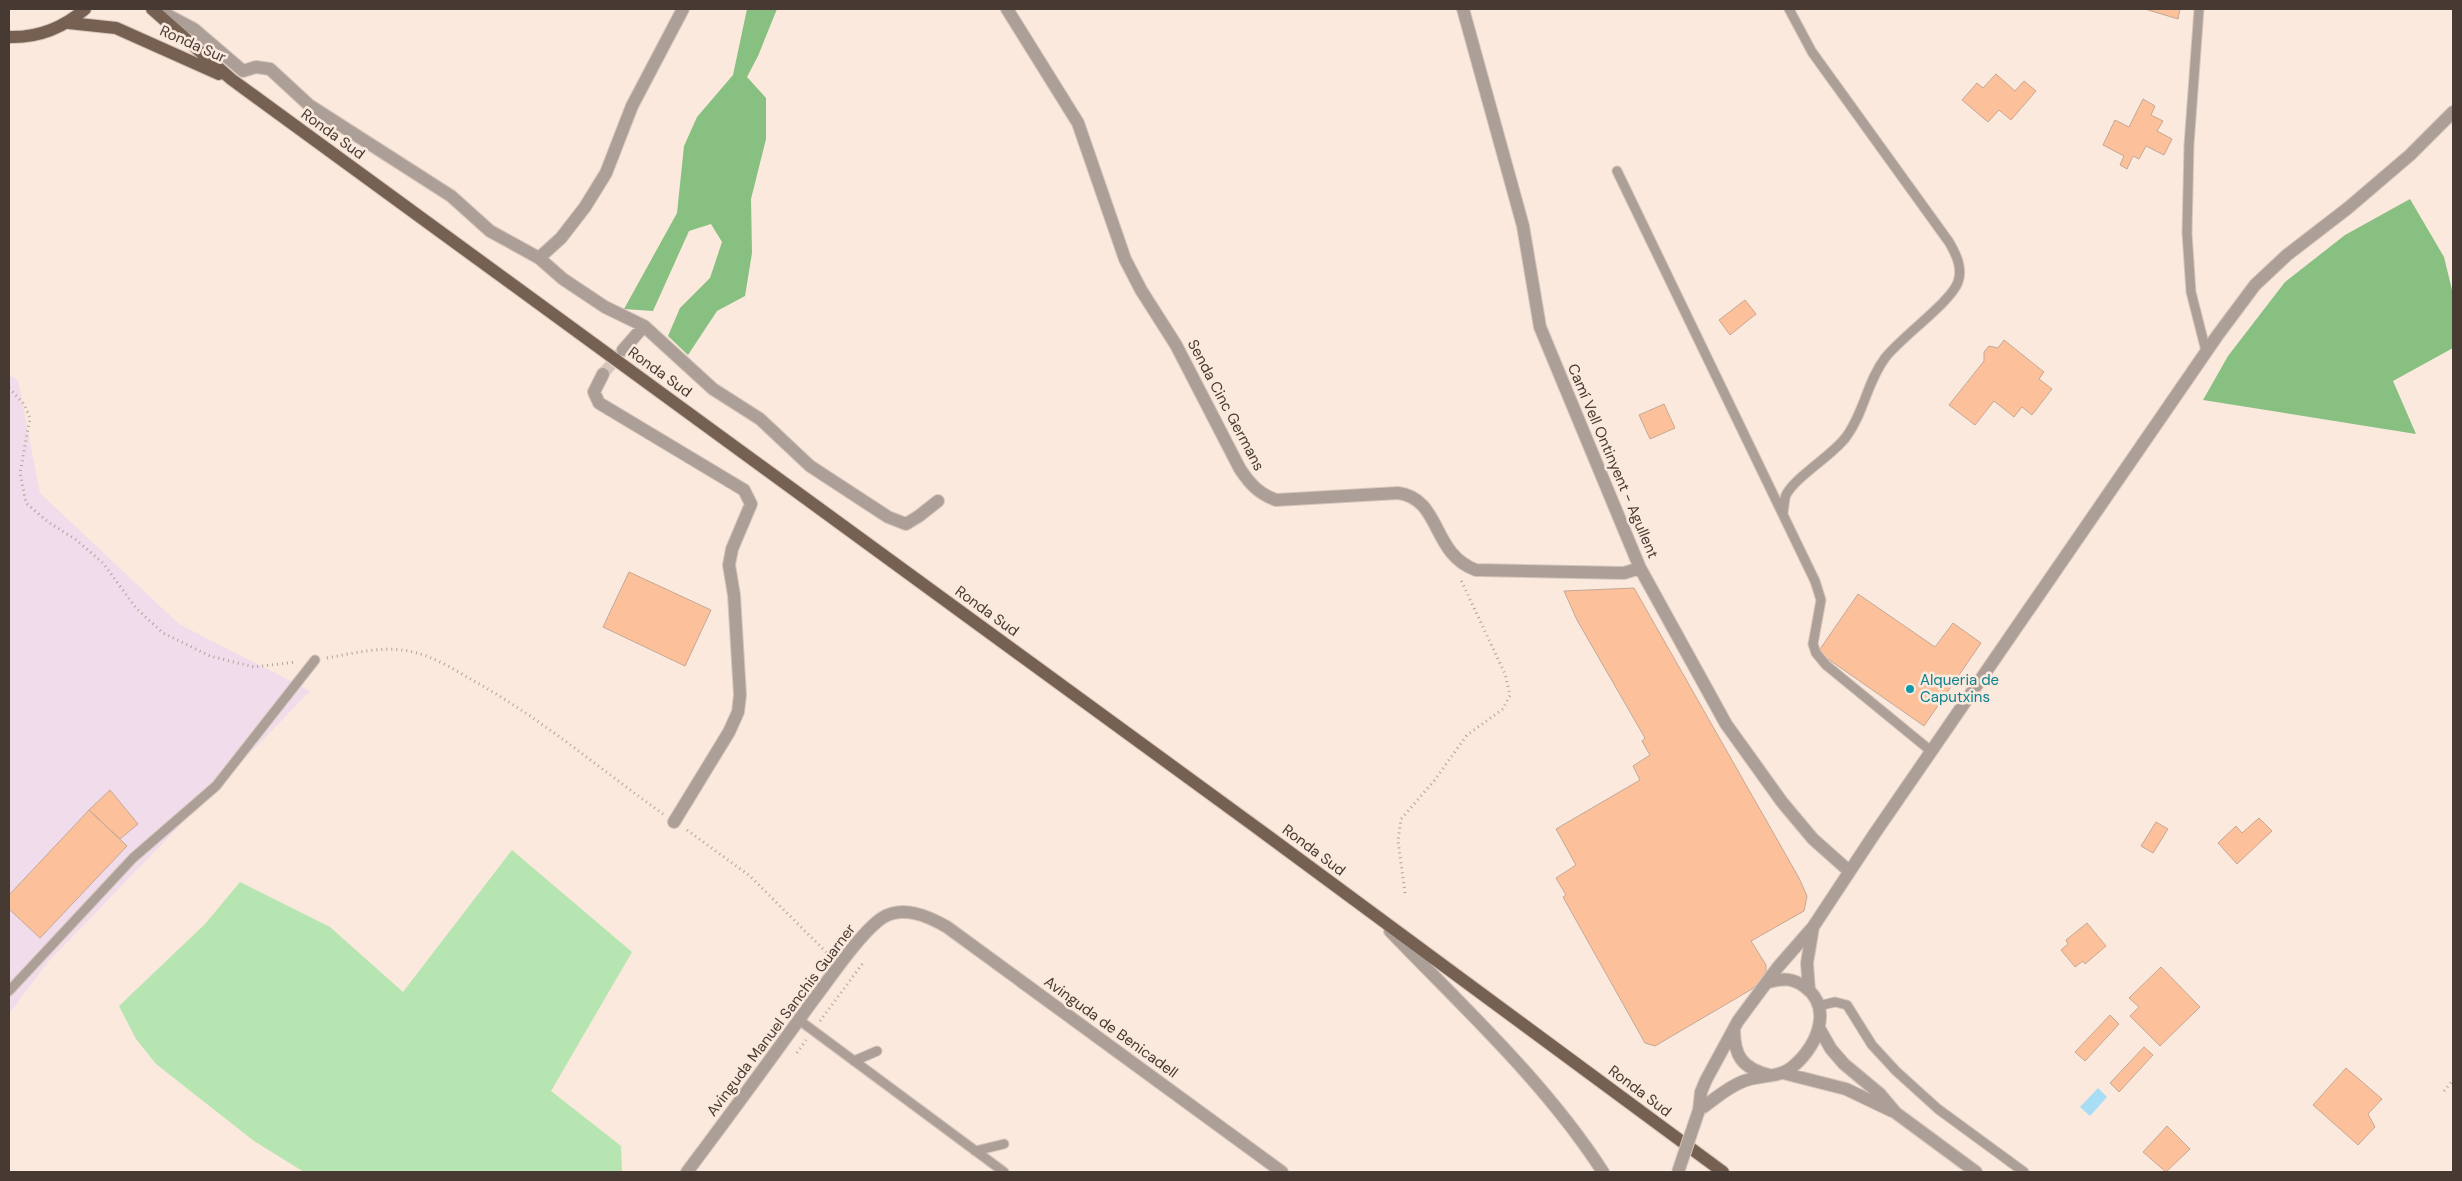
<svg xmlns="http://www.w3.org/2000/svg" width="2462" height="1181" font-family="'DM Sans',sans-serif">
	<rect width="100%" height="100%" fill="#fbe9dd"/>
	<path fill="#f0dcea" d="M9,375L18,380L40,493L179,624L310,691L47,963L9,1014Z"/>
	<path fill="#b6e5b1" d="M512,850L632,952L551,1091L621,1146L622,1172H304L254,1141L156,1064L136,1039L119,1006L205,924L240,882L330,927L403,992Z"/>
	<path fill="#87c081" d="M747,9H777L758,56L747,77L766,98V139L751,199L752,253L745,296L717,311L688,355L668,336L680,308L710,278L722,242L711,224L689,231L653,311L624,309L677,213L684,146L697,117L733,75Z
		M2410,199L2444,257L2453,294V348L2393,381L2416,434L2203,400L2228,356L2285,282L2345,235Z"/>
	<path fill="#a8def5" d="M2098,1088L2107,1097L2090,1116L2080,1107Z"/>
	<path fill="#fcc19a" stroke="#c4a896" d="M2145,9H2180L2178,19Z
		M1996,74L2015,91L2024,81L2036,91L2011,120L1999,110L1988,122L1962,100L1977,83L1983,88Z
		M2143,99L2155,106L2151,115L2163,121L2157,131L2172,139L2164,155L2146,146L2139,159L2133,156L2127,169L2120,165L2124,156L2103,145L2115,120L2129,127Z
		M1745,300L1756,314L1730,335L1719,320Z
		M2004,340L2044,372L2039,379L2052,389L2032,415L2022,407L2014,417L1994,401L1975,425L1949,405L1984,361V352L1989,346L1998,348Z
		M1664,404L1675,428L1650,439L1639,415Z
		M629,572L711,610L685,666L603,627Z
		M1634,588L1799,878L1807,896L1804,911L1751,941L1766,965V971L1761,981L1752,989L1655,1046L1645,1043L1563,897L1566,895L1556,878L1576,865L1556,829L1640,780L1633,766L1650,755L1642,741L1645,738L1577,620L1564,591Z
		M1858,594L1935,647L1953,623L1981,643L1924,726L1818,652Z
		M110,790L138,824L120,839L89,810Z
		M89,810L127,846L40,938L9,909V895Z
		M2259,818L2272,831L2237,864L2218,843L2236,826L2242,833Z
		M2156,822L2168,829L2153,853L2141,846Z
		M2087,923L2106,946L2085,964L2083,961L2075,967L2061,950L2068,944L2066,940Z
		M2161,967L2200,1007L2160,1046L2130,1016L2139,1007L2129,998Z
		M2110,1015L2119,1024L2085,1061L2075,1052Z
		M2144,1047L2153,1055L2119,1092L2110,1083Z
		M2346,1068L2382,1099L2368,1114L2375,1127L2358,1145L2313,1105Z
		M2167,1126L2190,1149L2166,1172L2143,1152Z"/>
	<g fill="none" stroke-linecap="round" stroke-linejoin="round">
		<path stroke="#d7c6bb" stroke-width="12" stroke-dasharray="12 6" stroke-linecap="butt" d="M603,374L622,351"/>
		<g stroke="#d7c6bb" stroke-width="11">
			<path id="service" d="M2199,9L2189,145L2187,233L2191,292L2206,351
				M1617,171L1815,581L1821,600L1813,644L1816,653L1826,665L1931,751
				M1783,513C1784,508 1784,500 1786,495C1795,477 1833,455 1846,437C1864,413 1867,382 1885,358C1901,337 1951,302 1958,282C1963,268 1956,254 1949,242L1812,52L1789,9
				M9,991L133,858L216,786L315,660
				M1818,1006L1835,1002L1847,1005L1872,1045L1896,1071L1938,1109L2024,1172
				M799,1020L1004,1172
				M854,1061L877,1051
				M975,1151L1004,1144"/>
		</g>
		<g stroke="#d7c6bb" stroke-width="14">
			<path id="minor" d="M156,9L194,29L243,71L256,67L270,69L309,105L451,196L490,231L539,258L563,279L605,307L644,326L713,389L760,419L810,466L888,517L906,524L919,516L938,501
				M1007,9L1078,123L1125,259L1141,290L1176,345L1240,469C1250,484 1259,494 1276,500L1398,493C1442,499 1431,554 1476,570L1624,573L1640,568
				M1463,9L1523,226L1540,327L1640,568L1726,724L1782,802L1813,839L1849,871
				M539,258L561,238L585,207L606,173L632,106L683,9
				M623,350L644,326
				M603,374L594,392L599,403L744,490L751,504L732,549L729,565L734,595L740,695L738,712L729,732L674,822
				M1390,931C1464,1008 1545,1082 1603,1172
				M1809,990L1807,963L1813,927
				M1819,1028L1831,1049L1844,1064L1880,1094L1896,1113L1976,1172
				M1734,1029C1734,1056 1742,1068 1769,1075
				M1783,1073L1846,1089L1892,1111
				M1699,1110L1701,1092L1706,1080L1738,1021L1778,967L1813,927L1875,833L2217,336L2255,285L2287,255L2348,208L2410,155L2453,112
				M1699,1110C1714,1100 1727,1087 1744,1081C1759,1075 1778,1078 1791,1068C1815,1050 1835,1009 1805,987C1793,978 1783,978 1769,982
				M687,1172C729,1116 770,1060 811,1003C828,981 860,933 882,918C903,905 928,916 947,927L1282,1172"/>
		</g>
		<g stroke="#d7c6bb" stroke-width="14">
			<path id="primary" d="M152,9L231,79L1253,825L1723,1172
				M69,23L116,28L219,74
				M9,37C39,38 63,28 85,9"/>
		</g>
		<path stroke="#b2a398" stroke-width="3" stroke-dasharray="1 4" stroke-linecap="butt" d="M9,388L24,404L30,418L20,473L26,503L48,522L75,539L103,563L136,608L163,633L210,656L254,667L296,662
			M327,658C355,653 385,645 413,652C435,657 455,670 474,681C542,719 600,769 663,814
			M687,830L750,876L828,954
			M1405,893L1398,841L1401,819L1434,781L1467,735L1503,709L1510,695L1505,674L1460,578
			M820,1021L863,963
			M797,1053L806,1040
			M2444,1091L2453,1080"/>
		<use href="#service" stroke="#ac9f97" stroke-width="9"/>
		<use href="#minor" stroke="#ac9f97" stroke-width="12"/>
		<use href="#primary" stroke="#756051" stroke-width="12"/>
		<g stroke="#d7c6bb" stroke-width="14" stroke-linecap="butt">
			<path id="minor-bridge" d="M1678,1172L1699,1110"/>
		</g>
		<use href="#minor-bridge" stroke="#ac9f97" stroke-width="12"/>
	</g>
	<circle fill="#0f9aa8" stroke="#fbe9dd" stroke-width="2" cx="1910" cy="689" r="5"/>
	<g text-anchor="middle" stroke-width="5" stroke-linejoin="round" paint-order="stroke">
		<g font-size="15" fill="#463a32" stroke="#fbe9dd">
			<text transform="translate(193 44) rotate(24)" y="5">Ronda Sur</text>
			<text transform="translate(333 134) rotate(36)" y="5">Ronda Sud</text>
			<text transform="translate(660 372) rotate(36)" y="5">Ronda Sud</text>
			<text transform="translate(1226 405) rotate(62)" y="5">Senda Cinc Germans</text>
			<text transform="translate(1613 461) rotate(67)" y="5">Camí Vell Ontinyent - Agullent</text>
			<text transform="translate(987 611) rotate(36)" y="5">Ronda Sud</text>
			<text transform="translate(1314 850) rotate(37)" y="5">Ronda Sud</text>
			<text transform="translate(781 1020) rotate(-53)" y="5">Avinguda Manuel Sanchis Guarner</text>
			<text transform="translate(1111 1027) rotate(36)" y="5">Avinguda de Benicadell</text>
			<text transform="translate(1640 1091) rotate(37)" y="5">Ronda Sud</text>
		</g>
		<g font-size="15" fill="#0d838f" stroke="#fbe9dd" text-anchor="start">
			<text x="1920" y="685">Alqueria de<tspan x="1920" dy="17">Caputxins</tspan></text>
		</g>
	</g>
	<rect width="2462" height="1181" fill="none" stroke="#463a32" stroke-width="20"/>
</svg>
